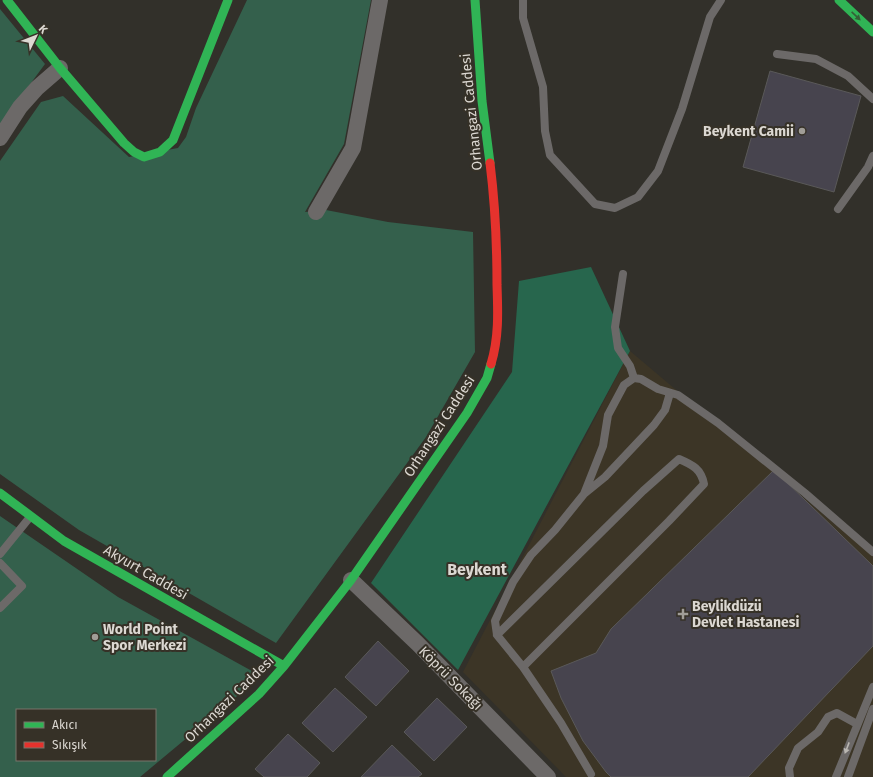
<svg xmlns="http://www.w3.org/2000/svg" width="873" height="777" font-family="'Fira Sans',sans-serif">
	<rect width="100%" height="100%" fill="#32302a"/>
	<path fill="#3c3526" d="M630,351L873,556V777H566L463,672Z"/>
	<path fill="#34604c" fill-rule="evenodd" d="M247,0H371L344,144L305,212L326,210L388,222L473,232L475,352L426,437L276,643L79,530L0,474V161L41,102L63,96L129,157L178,148L186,137L196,108Z
		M0,9L45,64L0,125Z
		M0,516L118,597L261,676L140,777H0ZM17,710H155V760H17Z"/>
	<path fill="#27664d" d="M591,267L630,351L458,670L371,583L512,372L519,281Z"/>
	<path fill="#47444e" stroke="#5a5959" d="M770,71L861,96L834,192L743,167Z
		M774,470L873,566V646L748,777H611L606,772L583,741L561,698L551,671L596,653L611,629Z
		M378,641L409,671L376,706L345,677Z
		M335,688L367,717L333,752L302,723Z
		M437,698L467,727L434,761L404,732Z
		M288,734L320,763L307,777H264L255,769Z
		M392,745L422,774L418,777H361Z"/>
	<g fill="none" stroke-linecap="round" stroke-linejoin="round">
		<path stroke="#6c6968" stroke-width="8" d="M523,0V18L543,87L545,131L550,155L595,204L615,208L638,197L658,171L682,109L710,17L721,0
			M777,54L816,59L848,76L873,99
			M838,209L868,167L873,156
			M623,274L615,327L618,348L630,366L634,378
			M584,494L605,477L654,425L665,410L670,393
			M0,554L30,517
			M0,563L22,586L0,608
			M497,635L643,491L679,459C693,465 701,469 704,484L669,521L523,667
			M591,774L561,723L523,667L497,635L495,621L513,582L531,555L555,530L584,494L603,446L608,415L624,385L634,378L641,379L658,389L678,395L718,423L805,493L873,552
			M790,777L789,768L798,748L818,732L828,717L837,713L857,724
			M836,777L873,687
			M848,777L873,709"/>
		<path stroke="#6c6968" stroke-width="16" d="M0,138L20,107L37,88L60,68
			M316,212L353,148L380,0
			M351,580L418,644L548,777"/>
		<path stroke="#30b455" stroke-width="9" d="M7,0L60,68L124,143L134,152L144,157L160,152L173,140L228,0
			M475,0L482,101L490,163
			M839,0L873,32
			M0,493L64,541L284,666
			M167,777L259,694L284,666L351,580L467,413L487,378L491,364"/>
		<path stroke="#e5322d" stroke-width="9" d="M490,163C495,203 497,244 497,285C498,312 499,338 491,364"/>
	</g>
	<defs><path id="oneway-solid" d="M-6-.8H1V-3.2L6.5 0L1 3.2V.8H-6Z"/></defs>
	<use fill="#345f37" href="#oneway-solid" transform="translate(856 16) rotate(43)"/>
	<use fill="#bab7b2" href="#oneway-solid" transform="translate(847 748) rotate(111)"/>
	<g fill="#a09d97" stroke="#363127" stroke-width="1.5">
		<circle cx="802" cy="131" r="4"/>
		<path d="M681 608h4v4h4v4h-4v4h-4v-4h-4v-4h4z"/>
		<circle cx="95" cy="637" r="4"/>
	</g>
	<g text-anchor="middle" stroke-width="4" stroke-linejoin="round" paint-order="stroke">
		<g font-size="14" fill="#dcd8d2" stroke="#363127">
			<text transform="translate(471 112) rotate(-96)" y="5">Orhangazi Caddesi</text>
			<text transform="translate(439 426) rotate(-57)" y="5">Orhangazi Caddesi</text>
			<text transform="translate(146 572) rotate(30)" y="5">Akyurt Caddesi</text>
			<text transform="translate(451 678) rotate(45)" y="5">Köprü Sokağı</text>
			<text transform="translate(229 699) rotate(-44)" y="5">Orhangazi Caddesi</text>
		</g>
		<g font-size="14" font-weight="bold" fill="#dcd8d2" stroke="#363127" text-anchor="start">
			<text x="794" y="136" text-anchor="end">Beykent Camii</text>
			<text x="692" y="611">Beylikdüzü<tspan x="692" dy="16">Devlet Hastanesi</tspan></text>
			<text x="103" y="634">World Point<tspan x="103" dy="16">Spor Merkezi</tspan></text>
		</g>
		<g font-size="16" font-weight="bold" fill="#dcd8d2" stroke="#363127">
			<text x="477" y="575">Beykent</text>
		</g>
	</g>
	<rect x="16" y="709" width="140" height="52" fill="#363127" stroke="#78746b"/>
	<rect x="24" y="722" width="20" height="6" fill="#30b455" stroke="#78746b"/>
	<text x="52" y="729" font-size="12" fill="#dcd8d2">Akıcı</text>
	<rect x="24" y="742" width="20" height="6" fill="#e5322d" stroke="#78746b"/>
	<text x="52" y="749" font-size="12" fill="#dcd8d2">Sıkışık</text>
	<g transform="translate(36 36) rotate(47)" stroke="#363127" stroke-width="3" paint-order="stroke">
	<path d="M0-3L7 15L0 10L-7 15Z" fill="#dcd8d2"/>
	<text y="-6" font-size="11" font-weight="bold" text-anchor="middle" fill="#dcd8d2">K</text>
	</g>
</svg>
